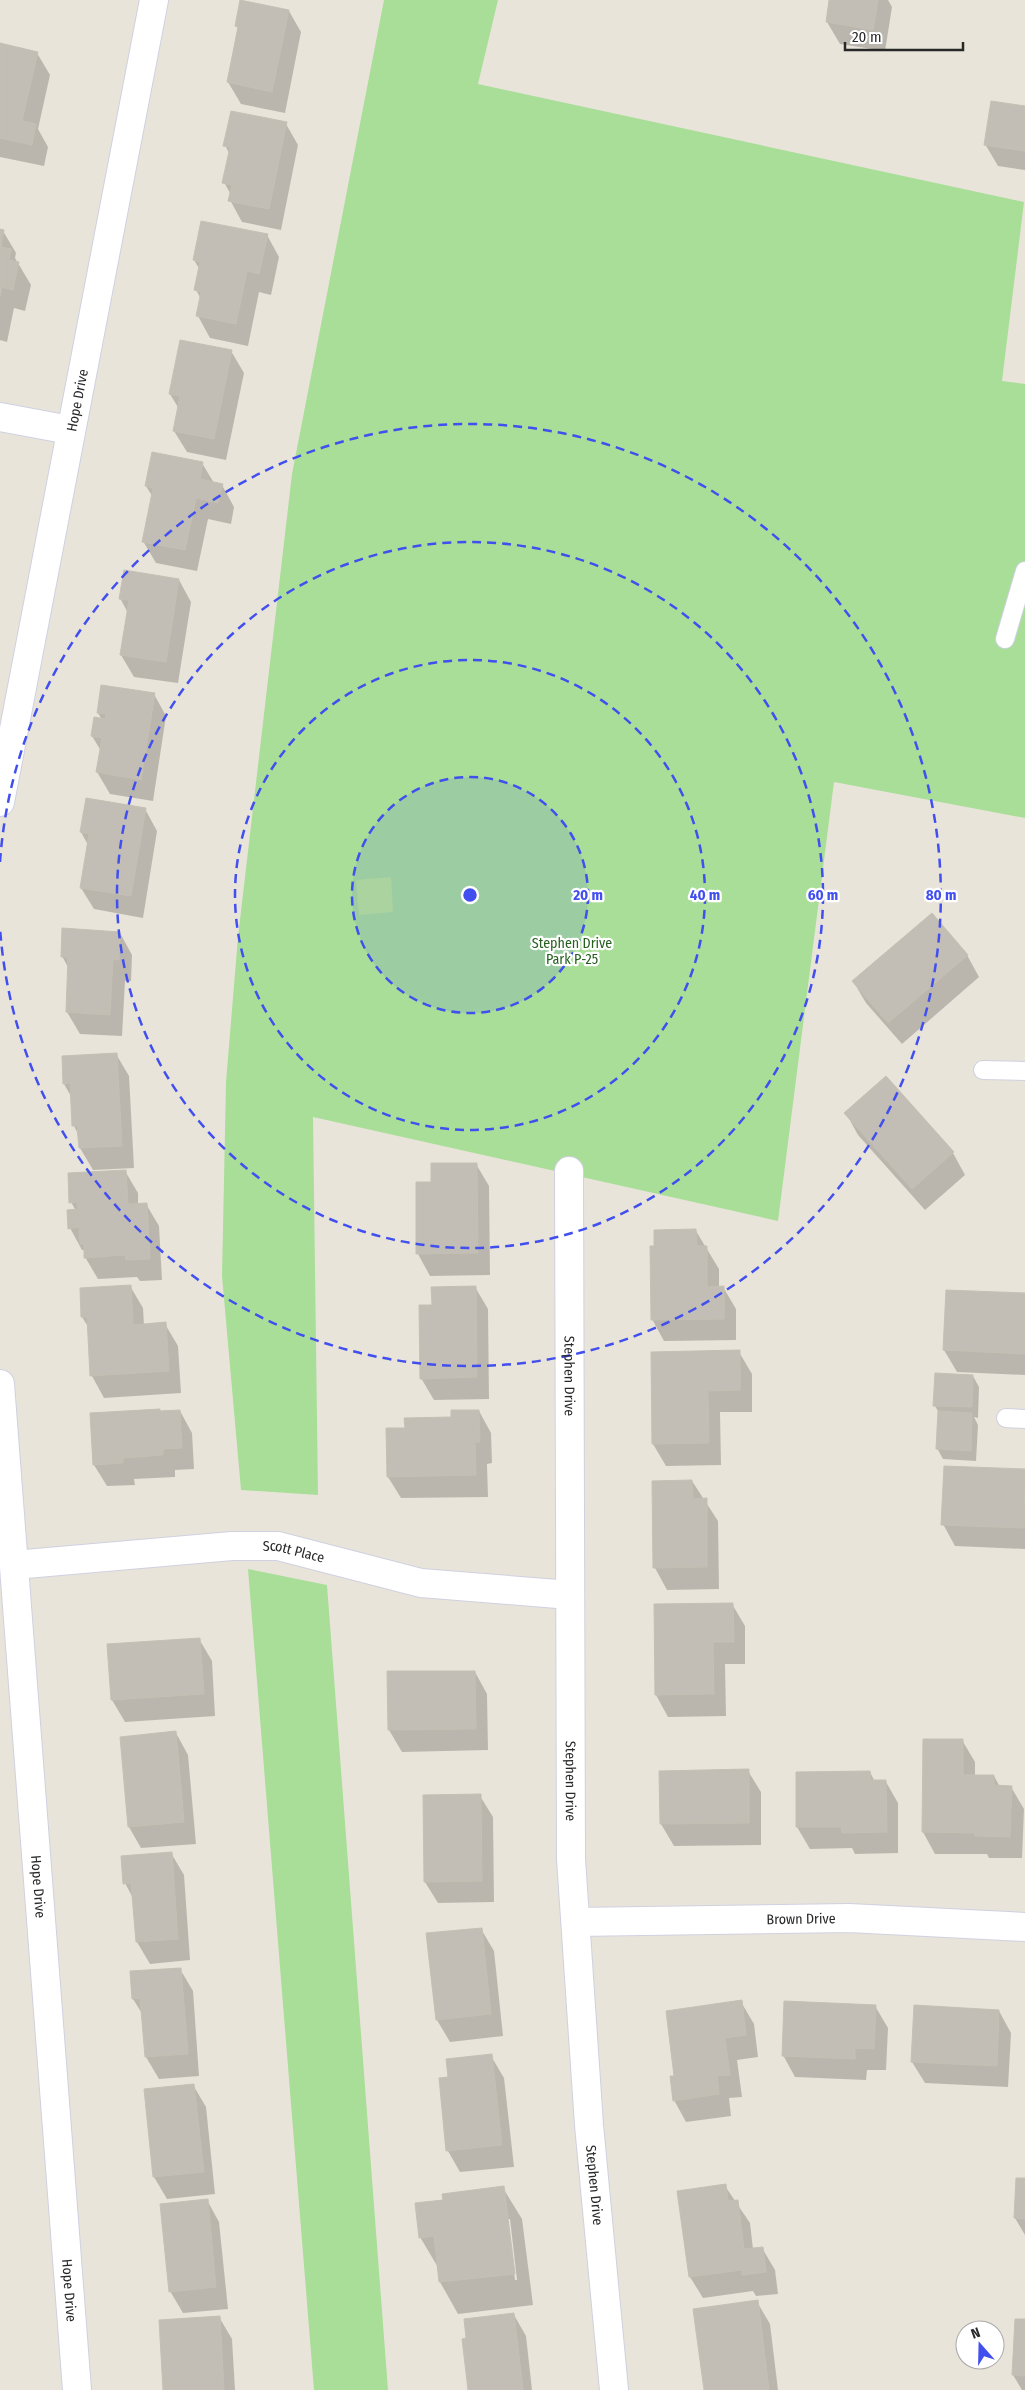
<svg xmlns="http://www.w3.org/2000/svg" width="1025" height="2390" font-family="'Fira Sans Condensed',sans-serif">
	<rect width="100%" height="100%" fill="#e9e4da"/>
	<path fill="#a9de98" d="M384,0H498L478,84L1024,202L1002,381L1025,384V818L834,782L778,1221L313,1117L318,1495L241,1490L222,1276L226,1082L238,937L292,474Z
		M248,1569L327,1585L388,2390H314Z"/>
	<path fill="#bae594" d="M391,877L393,912L359,915L356,880Z"/>
	<path fill="#0003" fill-rule="evenodd" d="M831,0H888L892,7L885,51L840,44L827,22Z
		M289,11L301,32L285,113L241,104L228,82L239,30L236,26Z
		M0,45L37,53L50,75L38,129L48,147L44,166L0,157Z
		M1025,108V170L998,166L985,144Z
		M286,124L298,145L281,230L242,222L230,200L231,195L224,182L230,155L225,145Z
		M0,231H3L16,253L15,258L31,285L25,311L14,308L7,342L0,340Z
		M267,235L279,257L271,295L259,292L248,346L210,338L198,316L201,299L196,290L200,270L194,260Z
		M231,351L244,373L226,460L187,452L174,431L179,409L170,394Z
		M202,463L214,483L222,485L234,507L231,524L208,519L197,571L156,563L143,541L152,496L146,486Z
		M179,580L191,602L178,683L134,677L121,655L128,613L120,598Z
		M154,694L166,716L153,801L110,794L97,772L101,751L92,736L102,720L98,713Z
		M87,800L145,809L157,831L143,918L94,909L81,888L88,845L81,832Z
		M120,933L132,955L131,981H125L122,1036L80,1034L67,1012L69,969L62,956Z
		M967,955L979,977L902,1044L866,1003L853,981Z
		M116,1054L129,1076L134,1168L93,1170L80,1148L79,1136L74,1126L72,1098L64,1084Z
		M886,1078L953,1153L965,1175L925,1210L858,1135L846,1113Z
		M476,1164L489,1186L490,1275L430,1276L418,1254L433,1183Z
		M125,1171L138,1193V1205L146,1204L159,1226L162,1280L140,1281L137,1277L98,1279L85,1257V1250H82L70,1228L76,1211L71,1202Z
		M696,1231L719,1269V1288L723,1287L736,1309V1340L664,1341L652,1319Z
		M130,1286L143,1308L144,1325L165,1324L178,1346L181,1393L104,1398L92,1376L89,1328L82,1317Z
		M475,1287L488,1309L489,1399L434,1400L421,1378L433,1306Z
		M1025,1295V1375L957,1372L944,1350Z
		M739,1352L752,1374V1412H720L721,1465L666,1466L653,1444L652,1353Z
		M973,1376L979,1387L978,1418L974,1417L978,1425L976,1461L943,1459L937,1448L939,1413L935,1406Z
		M160,1410L161,1412L180,1411L192,1433L194,1469L175,1470V1477L134,1479L135,1485L107,1486L94,1465Z
		M479,1411L491,1433L492,1463L487,1464L488,1497L401,1498L388,1477L406,1429Z
		M945,1467L1025,1470V1549L955,1546L943,1524Z
		M692,1481L718,1521L719,1589L667,1590L655,1568Z
		M732,1604L745,1626V1664H725L726,1716L668,1717L656,1695Z
		M199,1639L212,1661L215,1716L125,1722L112,1700L109,1645Z
		M475,1672L487,1694L488,1750L402,1752L389,1730Z
		M176,1733L188,1755L196,1844L141,1848L129,1827Z
		M962,1740L975,1762V1776H994L1000,1787H1011L1024,1809L1022,1858H989L987,1854H935L923,1832Z
		M748,1771L761,1792V1845L674,1846L661,1824V1772Z
		M870,1772L875,1782H886L898,1803V1853L855,1854L852,1848L810,1849L797,1827Z
		M480,1796L493,1817L494,1902L438,1903L425,1882Z
		M171,1853L184,1875L190,1960L150,1964L137,1942L134,1900L125,1883Z
		M481,1929L494,1951L503,2036L450,2042L437,2020Z
		M180,1969L193,1991L199,2076L159,2079L146,2057L143,2015L133,1999Z
		M741,2002L754,2024L758,2057L737,2060L742,2097L729,2098L731,2116L686,2122L674,2100L676,2077Z
		M875,2006L888,2028L886,2070H867L866,2080L795,2077L783,2055Z
		M999,2011L1011,2033L1008,2087L925,2083L912,2062Z
		M491,2056L504,2078L514,2167L460,2172L448,2151L449,2078Z
		M193,2085L206,2107L215,2194L167,2199L154,2177Z
		M1025,2180V2235L1015,2218Z
		M725,2186L750,2223L753,2249L762,2248L775,2270L778,2294L756,2296L753,2291L703,2298L690,2277Z
		M503,2188L522,2219L533,2305L458,2314L440,2282L439,2269L420,2237L445,2201ZM507,2219H510L517,2280H515Z
		M207,2200L219,2222L228,2309L183,2313L170,2291Z
		M757,2302L770,2324L778,2390H705Z
		M514,2315L526,2336L532,2390H469Z
		M219,2317L232,2339L235,2390H164Z
		M1025,2321V2390H1022L1013,2375Z"/>
	<path fill="#c2beb5" stroke="#c4c0b4" d="M240,0L289,10L272,92L227,82L238,27L235,26Z
		M829,0H878L873,30L826,22Z
		M0,43L38,52L22,121L36,124L32,145L0,138Z
		M991,101L1025,106V151L984,145Z
		M231,111L287,122L269,209L228,201L232,185L222,183L230,147L223,146Z
		M201,221L268,234L259,274L247,271L236,324L196,316L201,292L194,290L200,262L193,260Z
		M0,229L4,230L1,247L11,249L9,260L19,262L13,290L2,287L0,297Z
		M180,340L232,350L214,439L173,431L180,396L169,394Z
		M152,452L203,462L200,479L223,484L218,503L196,498L185,550L142,542L153,488L145,486Z
		M124,570L179,579L166,662L120,655L129,600L119,599Z
		M101,685L155,693L141,780L96,772L102,738L91,736L94,717L105,719L106,714L97,713Z
		M86,798L146,808L131,896L80,888L89,834L80,832Z
		M932,913L968,955L888,1023L852,981Z
		M62,928L120,932L119,960L113,959L110,1015L66,1012L68,957H61Z
		M117,1053L122,1146L79,1148L77,1126H72L70,1083L63,1084L62,1056Z
		M886,1076L954,1152L912,1189L844,1113Z
		M431,1163H477L478,1253L416,1254V1182H431Z
		M126,1170L128,1204L147,1203L150,1259L126,1260L125,1255L84,1258V1244H80L79,1227L68,1229L67,1210L78,1209L77,1202L69,1203L68,1173Z
		M696,1229L697,1246H707V1287L724,1286V1319L651,1320L650,1246H654V1230Z
		M131,1285L133,1325L166,1322L169,1371L90,1376L87,1317H81L80,1288Z
		M476,1286L477,1377L420,1379L419,1305H432L431,1287Z
		M946,1290L1025,1293V1354L943,1350Z
		M740,1350V1390L708,1391L709,1443L652,1444L651,1352Z
		M935,1373L973,1375L972,1407L933,1406Z
		M160,1409V1411L180,1410L182,1448L163,1449V1455L123,1458V1463L93,1465L90,1413Z
		M451,1410H479L480,1442H475L476,1475L387,1477L386,1428H405L404,1418L451,1417Z
		M938,1411L972,1413L971,1451L936,1449Z
		M944,1466L1025,1469L1024,1528L941,1525Z
		M692,1480L693,1499L707,1498V1567L653,1568L652,1481Z
		M733,1603L734,1642H713L714,1694L655,1695L654,1604Z
		M200,1638L204,1694L111,1700L107,1644Z
		M387,1671H475L476,1729L388,1730Z
		M176,1731L184,1822L128,1827L120,1737Z
		M923,1739H963V1775H994V1785L1012,1786L1010,1837L975,1836V1833L922,1832Z
		M749,1769V1823L660,1824L659,1771Z
		M870,1771L871,1780H886L887,1832L842,1833L841,1827H796V1772Z
		M481,1794L482,1881L424,1882L423,1795Z
		M172,1852L178,1939L136,1942L131,1883L123,1884L121,1856Z
		M482,1928L491,2014L436,2020L426,1933Z
		M181,1968L188,2054L145,2057L140,1998L132,1999L130,1971Z
		M742,2000L746,2035L725,2038L730,2075L717,2076L719,2094L673,2101L670,2076H674L666,2011Z
		M784,2001L876,2005L874,2049L855,2048V2059L782,2056Z
		M914,2005L999,2010L997,2066L911,2062Z
		M492,2054L502,2145L446,2151L439,2078L448,2077L446,2059Z
		M194,2084L204,2172L153,2177L144,2089Z
		M1016,2178H1025V2219L1014,2218Z
		M726,2184L728,2201L738,2200L744,2249L763,2247L766,2272L742,2275V2270L689,2277L677,2191Z
		M504,2186L515,2274L439,2282L434,2236L419,2238L415,2203L443,2200L442,2194Z
		M208,2199L216,2287L169,2292L160,2204Z
		M758,2300L769,2390H704L693,2309Z
		M514,2313L523,2390H468L462,2339L466,2338L464,2319Z
		M220,2316L224,2390H163L159,2320Z
		M1015,2319H1025V2376L1012,2375Z"/>
	<g fill="none" stroke-linecap="round" stroke-linejoin="round">
		<g stroke="#cfd1e0" stroke-width="20">
			<path id="lane" d="M1005,639L1025,571
				M983,1070L1025,1071
				M1006,1418L1025,1419"/>
		</g>
		<g stroke="#cfd1e0" stroke-width="30">
			<g id="street">
				<path d="M0,417L70,430"/>
				<path id="s1" d="M0,802L154,0"/>
				<path id="s2" d="M569,1171L571,1859L589,2125L614,2390"/>
				<path id="s3" d="M0,1384L77,2390"/>
				<path id="s4" d="M14,1565L232,1546H278L421,1583L570,1595"/>
				<path id="s5" d="M576,1922L849,1918L1025,1927"/>
			</g>
		</g>
		<use href="#lane" stroke="#fff" stroke-width="18"/>
		<use href="#street" stroke="#fff" stroke-width="28"/>
	</g>
	<circle cx="470" cy="895" r="118" fill="#414fef" fill-opacity=".12"/>
	<g fill="none" stroke="#414fef" stroke-width="2.5" stroke-dasharray="9 6">
		<circle cx="470" cy="895" r="118"/>
		<circle cx="470" cy="895" r="235"/>
		<circle cx="470" cy="895" r="353"/>
		<path d="M0 862A471 471 0 1 1 0 928"/>
	</g>
	<g text-anchor="middle" stroke-width="4.5" stroke-linejoin="round" paint-order="stroke">
		<g font-size="14" fill="#282828" stroke="#fff">
			<text dy="5" stroke="none"><textPath href="#s1" startOffset="409">Hope Drive</textPath></text>
			<text dy="5" stroke="none"><textPath href="#s2" startOffset="205">Stephen Drive</textPath></text>
			<text dy="5" stroke="none"><textPath href="#s4" startOffset="281">Scott Place</textPath></text>
			<text dy="5" stroke="none"><textPath href="#s2" startOffset="610">Stephen Drive</textPath></text>
			<text dy="5" stroke="none"><textPath href="#s3" startOffset="504">Hope Drive</textPath></text>
			<text dy="5" stroke="none"><textPath href="#s5" startOffset="225">Brown Drive</textPath></text>
			<text dy="5" stroke="none"><textPath href="#s2" startOffset="1015">Stephen Drive</textPath></text>
			<text dy="5" stroke="none"><textPath href="#s3" startOffset="909">Hope Drive</textPath></text>
		</g>
		<g font-size="14" fill="#245f1d" stroke="#fff">
			<text x="572" y="948">Stephen Drive<tspan x="572" dy="16">Park P-25</tspan></text>
		</g>
	</g>
	<circle cx="470" cy="895" r="8" fill="#414fef" stroke="#fff" stroke-width="2.5"/>
	<g font-size="15" text-anchor="middle" font-weight="bold" fill="#414fef" stroke="#fff" stroke-width="4.5" stroke-linejoin="round" paint-order="stroke">
		<text x="588" y="900">20 m</text>
		<text x="705" y="900">40 m</text>
		<text x="823" y="900">60 m</text>
		<text x="941" y="900">80 m</text>
	</g>
	<g transform="translate(980 2345) rotate(340)"><circle r="24" fill="#ffffff" stroke="#a9a9a9"/>
	<path d="M0-4L9 19L0 12L-9 19Z" fill="#414fef"/>
	<text y="-8" font-size="14" font-weight="bold" text-anchor="middle" fill="#282828">N</text>
	</g>
	<path d="M845 42v8h118v-8" fill="none" stroke="#282828" stroke-width="2.5"/>
	<text x="852" y="42" font-size="15" fill="#282828" stroke="#ffffff" stroke-width="4" paint-order="stroke">20 m</text>
</svg>
